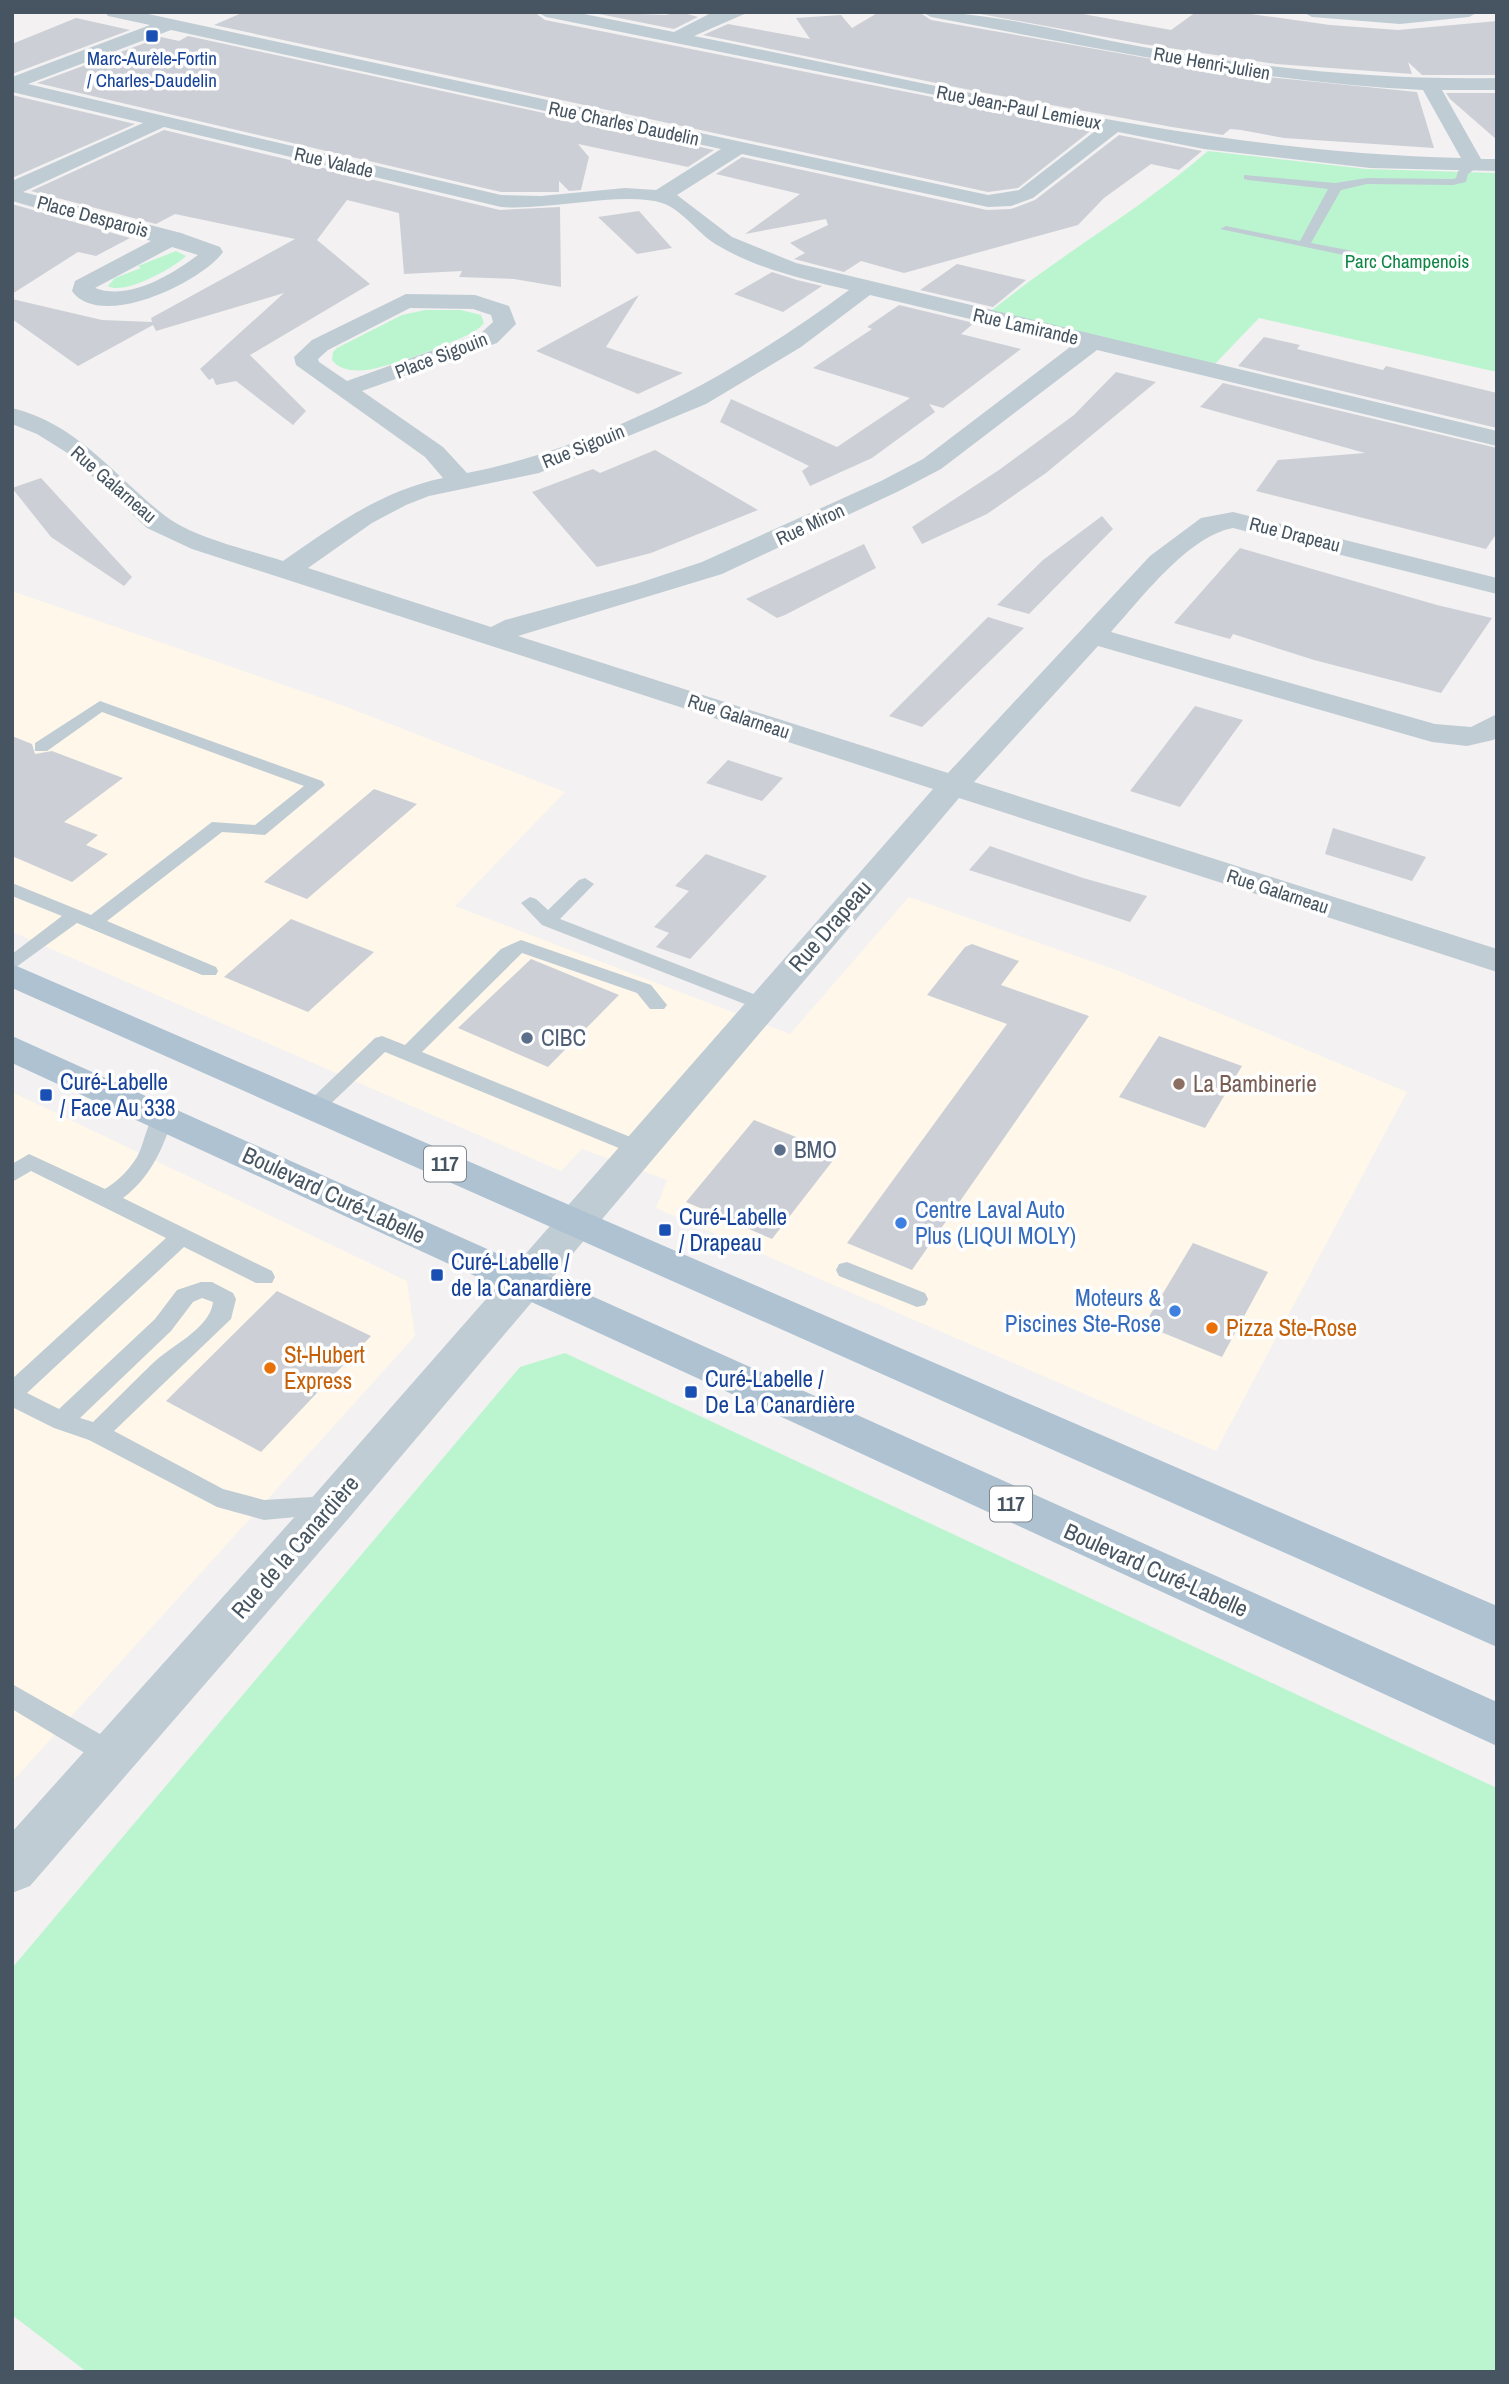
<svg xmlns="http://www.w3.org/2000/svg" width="1509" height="2384" font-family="'Archivo Narrow',sans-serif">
	<rect width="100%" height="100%" fill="#f3f1f1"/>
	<path fill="#fef7ea" d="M12,591L339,704L565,792L455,906L790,1034L909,897L1119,971L1407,1092L1216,1451L656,1208L667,1180L582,1149L561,1171L12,932Z
		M12,1092L407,1281L415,1336L12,1782Z"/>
	<path fill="#bbf5cf" d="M1208,151L1366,169L1497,173V372L1259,318L1214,365L991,311C1061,254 1140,210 1208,151Z
		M176,251L186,256C174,268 123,296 108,286L115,278L141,268L138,266Z
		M425,310H461L481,315L484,323C477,337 386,368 367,370C355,371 340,371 332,360L333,352L337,348L402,315Z
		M565,1353L1497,1788V2372H87L12,2315V1968L520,1367Z"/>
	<path fill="#ccd0d6" d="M244,12H534L545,20L1093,129L1018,188L988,192L214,25Z
		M589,12L665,15L680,12L698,17L674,29Z
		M879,12H919L931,20L1237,74L1417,92L1434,148L1284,138L1241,130L1230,129L1223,135L1172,127L980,92L703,35L728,24L810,39L796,18L841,15L852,28Z
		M970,12H1072L1171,30L1196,12H1237L1330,25L1398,30L1497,21V75H1422L1408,62L1412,74L1276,64L1143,44Z
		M76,18L130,30L12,74V44Z
		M188,36L714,150L688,167L578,144L589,157L581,190L569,191L559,181V192H501L37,83L161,37L179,41Z
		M1446,93H1497V140L1450,99Z
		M12,95L135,124L12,178Z
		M164,130L500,210L560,207L561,287L514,279L459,277L462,271L404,274L399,213L347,200L317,240L370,284L250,355L306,411L293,425L236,381L216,385L213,378L209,380L200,369L284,293L156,331L153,325L78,366L12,319V299L102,320L152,322L151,318L295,239L175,214L156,224L31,191Z
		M1119,135L1202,151L1179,170L1151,164L1104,198L1078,225L904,273L861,261L844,272L794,259L805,253L790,243L828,225L826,219L745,234L800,194L716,174L742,157L987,210L1011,209L1035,200Z
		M12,204L130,238L96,256L78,252L12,294Z
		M639,211L672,248L637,254L598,217Z
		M957,264L1026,280L993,307L920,290Z
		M772,272L797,280L822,286L783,312L734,294Z
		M639,295L606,347L683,373L638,394L536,351Z
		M899,305L974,323L961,334L1021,349L943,408L929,404L935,412L872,458L810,486L802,471L809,466L720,422L731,399L837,447L910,398L813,368L872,329L867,327Z
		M1264,337L1300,345L1297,349L1383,370L1386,366L1497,393V428L1238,366Z
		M1116,372L1156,382L1046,473L987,514L922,544L912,527L999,470L1074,415Z
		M1223,383L1497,448V533L1486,549L1256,491L1278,460L1365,453L1200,407Z
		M655,450L758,510L651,553L597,567L532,492L593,469L600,473Z
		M41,478L132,577L124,586L51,537L12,488Z
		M1102,516L1113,529L1029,614L997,605L1043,560Z
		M864,544L876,568L785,615L777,618L746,599Z
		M1240,548L1437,605L1492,618L1441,693L1314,660L1233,634L1230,639L1174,623Z
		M988,617L1024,628L922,727L889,716Z
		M1195,706L1243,720L1180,807L1130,791Z
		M12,736L32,744L35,754L52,751L123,778L64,822L98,835L86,845L108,854L72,882L12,856Z
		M728,760L783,778L762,801L706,783Z
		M374,789L417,804L307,899L264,882Z
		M1333,828L1426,857L1412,881L1325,854Z
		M990,846L1083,878L1147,896L1130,922L969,870Z
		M706,854L767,876L690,959L656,947L669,933L654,927L689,891L675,886Z
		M291,919L374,952L308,1012L224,977Z
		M972,944L1019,961L1001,985L1089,1016L912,1270L847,1243L1007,1024L927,995L965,947Z
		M531,959L619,995L548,1067L458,1028Z
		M1159,1036L1242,1066L1205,1128L1119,1097Z
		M754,1120L838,1154L772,1239L686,1202Z
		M1193,1243L1268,1272L1222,1357L1144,1325Z
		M277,1291L371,1336L261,1452L166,1401Z"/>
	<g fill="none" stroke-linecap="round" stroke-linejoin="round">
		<path fill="#c0ccd4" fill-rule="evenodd" d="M1475,162L1480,165L1468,174L1466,182L1453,185L1367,184L1341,190L1311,243L1353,251V257L1220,229L1226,226L1300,241L1328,189L1248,180L1244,179V175L1335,183L1367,178L1453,179L1456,178L1458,171Z
			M100,701L322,781L325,785L265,835L222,832L107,921L216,967L218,971L216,975H202L77,923L12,970V954L62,916L12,896V883L91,915L212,822L255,825L304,786L102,712L47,751H35V743Z
			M585,878L594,884L560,919L769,1000L772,1004L769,1008H755L542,925L521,903L530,897L536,899L548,910L579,880Z
			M521,940L651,985L667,1005L664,1009H650L637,993L522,953L422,1052L645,1143L648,1148L645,1153H631L385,1052L322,1112H308L305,1107L308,1102L375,1038L382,1036L405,1045L501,949Z
			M163,1110L173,1117C163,1149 150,1178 123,1198L272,1271L275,1277L272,1283H256L184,1247L27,1393L59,1409L155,1319L177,1290L201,1282H212L233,1293L236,1299L231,1319L114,1431L223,1489L264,1500L329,1496L338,1499L341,1506L338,1513L264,1520L217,1507L89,1440L54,1428L12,1407V1379L166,1238L31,1171L12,1182V1164L29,1154L105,1189C118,1181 129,1170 137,1157C145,1144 147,1114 163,1110ZM202,1298L213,1302C210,1329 170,1346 152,1364C132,1383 113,1403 93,1422L80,1418L171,1331L193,1302Z
			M847,1262L925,1293L928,1299L925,1305L917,1307L839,1276L836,1270L839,1264Z
			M12,1684L121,1746L125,1755L121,1764L112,1767L103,1764L12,1709Z"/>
		<path fill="#c0ccd4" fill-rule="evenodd" d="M105,12H139L988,195L1019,190L1099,128L546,17L537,12H574L674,32L711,13L749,12L694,36C947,86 1202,152 1461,158L1423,90C1256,82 1095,48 931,17L922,12C996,12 1070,34 1143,47C1261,68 1377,80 1497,78V90H1442L1481,159H1497V171L1370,168L1204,149L1118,132L1033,198L1011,206L988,207L742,154L677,195L732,237L796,263L1497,431V446L1097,350L941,469L899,491L722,574L518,636L948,773L1150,556L1201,518L1233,512L1497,578V594L1233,528C1188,536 1141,599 1111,632L1435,724L1471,727L1497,714V738L1493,740L1467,746L1432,742L1098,646L974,782L1497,949V972L959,798L348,1519L30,1886L12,1893V1832L316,1493L933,789L192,549L147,528L69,454L37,434L12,424V408C78,424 113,475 164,515C193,538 247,549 283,561C335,525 381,491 443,478L425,457L296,365L294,357L312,340L406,294L475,295L509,306L516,324L497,343L362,391L443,447L467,473C606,445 736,374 849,290C803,279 757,269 717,245C698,234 683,210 662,203C623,191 548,211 501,207L164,127L23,192L181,233L220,247L223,252C202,282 100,331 72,291L75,281L151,241L12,201V181L143,123L12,92V77L150,25L108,16ZM171,30L721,149L656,190L625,188L541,196L501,195L28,84ZM172,247L198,255C171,275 129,301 95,288ZM870,295L1074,344L923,459L881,481L702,562L636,584L505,620L491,627L308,568L372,523L406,505L429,496L539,473L706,404L801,347ZM410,308L473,309L491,315L493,322L481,333L347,381L319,362L318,359L328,350Z
			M1303,12H1478L1469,17L1400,24L1312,17Z"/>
		<path fill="#aec2d2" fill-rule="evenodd" d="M12,964L1497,1606V1647L12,988Z
			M12,1036L1497,1702V1746L12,1063Z"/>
	</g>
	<g fill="#1a4fb4" stroke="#fff" stroke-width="2.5">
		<rect x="145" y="29" width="14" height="14" rx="3.5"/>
		<rect x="39" y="1088" width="14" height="14" rx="3.5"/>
		<rect x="658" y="1223" width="14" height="14" rx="3.5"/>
		<rect x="430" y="1268" width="14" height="14" rx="3.5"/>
		<rect x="684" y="1385" width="14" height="14" rx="3.5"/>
	</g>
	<g fill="#5c6f8a" stroke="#fff" stroke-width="2.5">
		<circle cx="527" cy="1038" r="7"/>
		<circle cx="780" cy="1150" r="7"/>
	</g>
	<circle fill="#8d6e63" stroke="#fff" stroke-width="2.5" cx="1179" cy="1084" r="7"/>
	<g fill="#3f7fe0" stroke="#fff" stroke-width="2.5">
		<circle cx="901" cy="1223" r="7"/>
		<circle cx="1175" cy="1311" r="7"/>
	</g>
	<g fill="#e8710a" stroke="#fff" stroke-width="2.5">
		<circle cx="1212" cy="1328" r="7"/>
		<circle cx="270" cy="1368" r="7"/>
	</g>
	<g text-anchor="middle" stroke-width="7" stroke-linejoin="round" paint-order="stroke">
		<g font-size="19" fill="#164399" stroke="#fff">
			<text x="152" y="65">Marc-Aurèle-Fortin<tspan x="152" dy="22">/ Charles-Daudelin</tspan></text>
		</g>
		<g font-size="19" fill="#465561" stroke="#fff">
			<text transform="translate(1212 63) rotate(10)" y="7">Rue Henri-Julien</text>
			<text transform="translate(1019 107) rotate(11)" y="7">Rue Jean-Paul Lemieux</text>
			<text transform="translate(624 123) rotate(12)" y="7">Rue Charles Daudelin</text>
			<text transform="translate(334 162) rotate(13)" y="7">Rue Valade</text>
			<text transform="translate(93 216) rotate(15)" y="7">Place Desparois</text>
			<text transform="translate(1026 326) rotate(13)" y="7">Rue Lamirande</text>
			<text transform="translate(441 355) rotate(-21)" y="7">Place Sigouin</text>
			<text transform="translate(583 446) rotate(-22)" y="7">Rue Sigouin</text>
			<text transform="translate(114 484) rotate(41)" y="7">Rue Galarneau</text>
			<text transform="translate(810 524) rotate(-25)" y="7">Rue Miron</text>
			<text transform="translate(1295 534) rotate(14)" y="7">Rue Drapeau</text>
			<text transform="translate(739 716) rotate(18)" y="7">Rue Galarneau</text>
			<text transform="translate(1278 891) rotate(18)" y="7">Rue Galarneau</text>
		</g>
		<g font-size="19" fill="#0d8644" stroke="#fff">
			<text x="1407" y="268">Parc Champenois</text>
		</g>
		<g fill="#fff" stroke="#7e8890" stroke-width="2">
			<rect x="424" y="1146.5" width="42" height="35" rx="5"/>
			<rect x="990" y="1486.5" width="42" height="35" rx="5"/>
		</g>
		<g font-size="21" font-weight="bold" fill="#465561">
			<text x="445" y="1171">117</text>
			<text x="1011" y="1511">117</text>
		</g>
		<g font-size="23" fill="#465561" stroke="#fff">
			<text transform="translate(830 926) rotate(-49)" y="8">Rue Drapeau</text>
			<text transform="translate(334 1195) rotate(25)" y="8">Boulevard Curé-Labelle</text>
			<text transform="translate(295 1547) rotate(-49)" y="8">Rue de la Canardière</text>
			<text transform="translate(1156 1570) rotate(24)" y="8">Boulevard Curé-Labelle</text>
		</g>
		<g font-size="23" fill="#4e5e75" stroke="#fff" text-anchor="start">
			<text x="541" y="1046">CIBC</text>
			<text x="794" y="1158">BMO</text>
		</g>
		<g font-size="23" fill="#164399" stroke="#fff" text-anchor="start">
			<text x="60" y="1090">Curé-Labelle<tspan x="60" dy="26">/ Face Au 338</tspan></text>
			<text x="679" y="1225">Curé-Labelle<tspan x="679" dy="26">/ Drapeau</tspan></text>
			<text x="451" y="1270">Curé-Labelle /<tspan x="451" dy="26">de la Canardière</tspan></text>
			<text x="705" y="1387">Curé-Labelle /<tspan x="705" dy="26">De La Canardière</tspan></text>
		</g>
		<g font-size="23" fill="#785e54" stroke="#fff" text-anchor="start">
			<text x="1193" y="1092">La Bambinerie</text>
		</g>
		<g font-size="23" fill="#366cbe" stroke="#fff" text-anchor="start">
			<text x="915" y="1218">Centre Laval Auto<tspan x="915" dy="26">Plus (LIQUI MOLY)</tspan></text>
			<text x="1161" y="1306" text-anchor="end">Moteurs &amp;<tspan x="1161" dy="26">Piscines Ste-Rose</tspan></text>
		</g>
		<g font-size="23" fill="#c56008" stroke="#fff" text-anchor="start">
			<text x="1226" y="1336">Pizza Ste-Rose</text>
			<text x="284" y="1363">St-Hubert<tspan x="284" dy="26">Express</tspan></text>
		</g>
	</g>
	<rect width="1509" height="2384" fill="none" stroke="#465561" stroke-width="28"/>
</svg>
